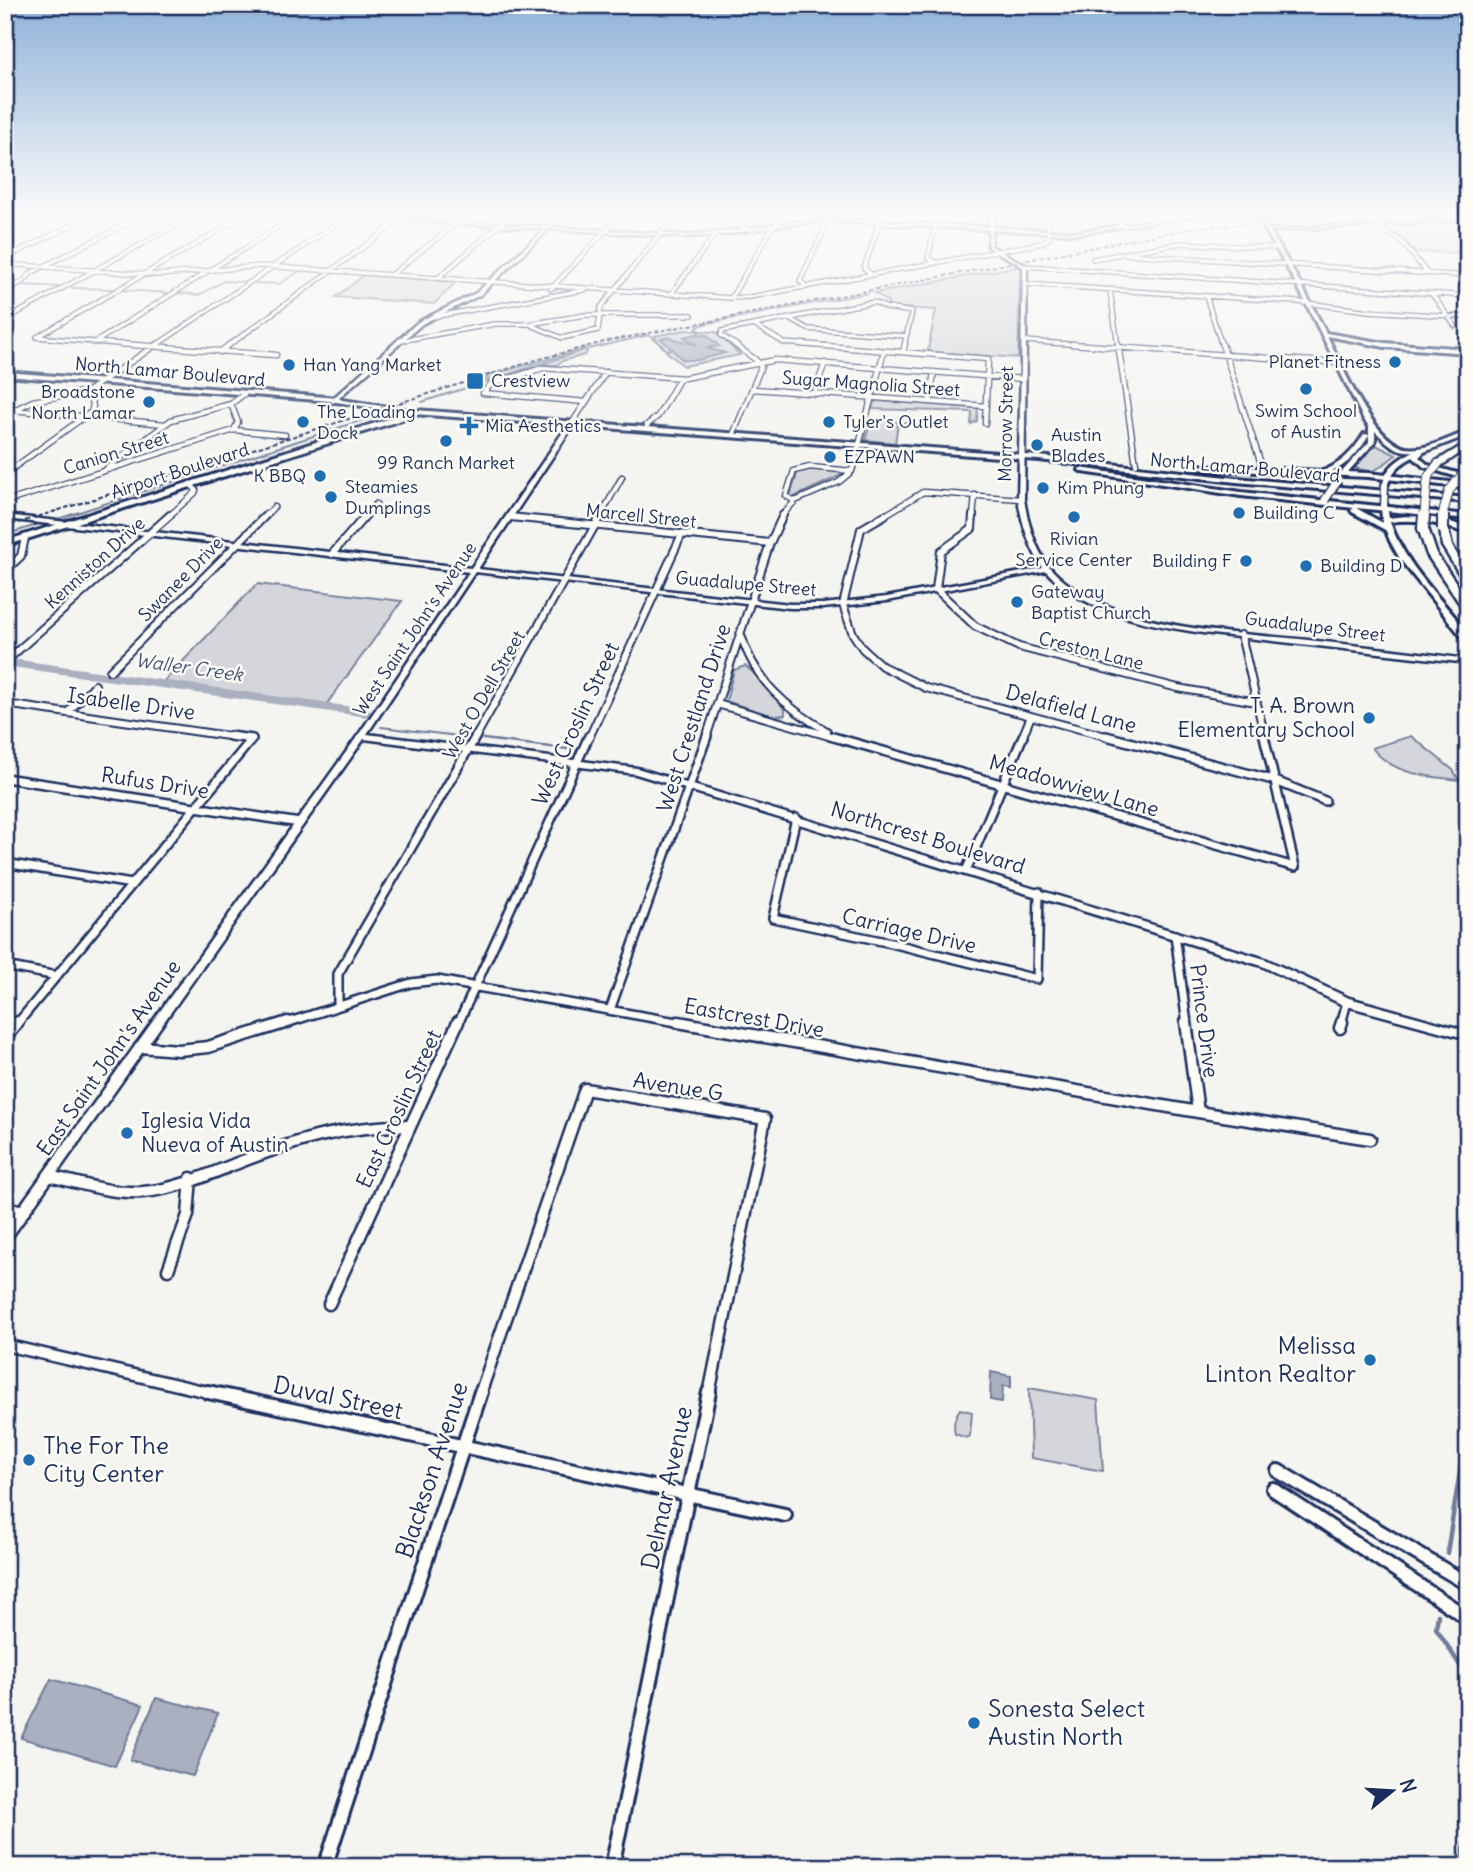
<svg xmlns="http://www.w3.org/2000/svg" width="1473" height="1872" font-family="Delius,sans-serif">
	<rect width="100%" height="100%" fill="#f4f4f1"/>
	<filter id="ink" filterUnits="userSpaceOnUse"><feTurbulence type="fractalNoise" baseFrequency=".0143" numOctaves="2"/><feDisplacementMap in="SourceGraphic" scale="14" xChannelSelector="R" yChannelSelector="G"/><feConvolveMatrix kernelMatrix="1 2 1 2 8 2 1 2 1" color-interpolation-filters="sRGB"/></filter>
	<g filter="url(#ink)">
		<path fill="#d4d6db" stroke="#78829c" stroke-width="2" d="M1459,221L1468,225V253L1415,252L1405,240L1382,226Z
			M1020,266L1018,358L932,352L928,350L936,310L888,307V302L875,293Z
			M364,275L457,281L434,304L336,297Z
			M686,330L716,332L740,355L684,366L668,353L654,336Z
			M585,349L587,352L585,355L562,361L557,365L541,364L481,383L477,381L488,378L486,376Z
			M878,401L978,408L977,421L971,424L972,412L872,409L874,402Z
			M872,420L921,424L898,423L895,443L865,440Z
			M1376,445L1396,455C1380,466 1376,476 1356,468L1355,464Z
			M807,469L842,472L844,474L792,498L790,496L798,471Z
			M257,584L402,601L326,705L161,684Z
			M745,666C753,669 776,700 785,709V715L773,716L726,701L734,670Z
			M1411,736L1453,770L1459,780C1427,776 1393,775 1372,748Z
			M1029,1388L1098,1400L1103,1471L1031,1458Z
			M960,1409L972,1412L970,1436L967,1438L955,1434C953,1424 954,1418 960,1409Z"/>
		<path fill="#aab0bf" stroke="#717c98" stroke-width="2" d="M697,334L707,335L719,346L706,348L725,353L698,360H683L661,339L668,337L697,345L684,337Z
			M991,1372L1011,1376V1387L1003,1386L1002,1402L990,1400Z
			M51,1679L143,1705L115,1766L21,1738Z
			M156,1698L218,1713L193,1776L130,1760Z"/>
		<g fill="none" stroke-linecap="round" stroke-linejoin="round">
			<path stroke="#717c98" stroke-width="2" d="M365,275L454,282
				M5,283L15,284
				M255,283L279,284L300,271
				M23,285L62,287
				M71,288L114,289
				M123,290L168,293
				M177,293L199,295L224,281L246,282
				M698,335L699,330L696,328L704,324L869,293
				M422,402L588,349L649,335L667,350L673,349
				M58,519L378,415
				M5,535L37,525
				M381,727L467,737"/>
			<path stroke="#717c98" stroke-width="2.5" d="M457,736L467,737
				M483,739L568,749"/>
			<path stroke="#717c98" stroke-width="4.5" d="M1447,1553L1468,1421
				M1438,1615L1436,1628L1468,1678
				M1462,1867L1468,1810"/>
			<path fill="#aab0bf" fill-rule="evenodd" d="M5,658L367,709L373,713L367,717L5,666Z"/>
			<g stroke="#1b2f5e" stroke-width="6">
				<path id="minor-far5" d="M650,213L672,217
					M668,213L729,221L753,231
					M1101,213L1125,227
					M1154,213L1167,219
					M1446,213L1468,223
					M1375,225L1402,242L1427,273
					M5,232L46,213
					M1125,254L1468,276
					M5,258L97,213
					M1093,259L1181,243L1277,248
					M936,263L928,258L938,213
					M5,264L158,275L261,266L731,298L750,297L1042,243L1049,238L1047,213
					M1025,266L1468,296
					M391,275L469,213
					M872,275L864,268L883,213
					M438,278L513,213
					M1025,284L1298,302L1369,311L1468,317
					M807,287L800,281L832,213
					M551,289L622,213
					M1110,290L1118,346
					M5,291L24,281L31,273L147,213
					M671,294L714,236
					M1432,294L1455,326
					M1206,296L1222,346
					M731,298L773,226L779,223L776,222L780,213
					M432,317L584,290
					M788,318L808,329L906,336
					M5,320L198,213
					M529,324L562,338L598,330L601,307L677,213
					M754,325L784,343L823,346
					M37,337L249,213
					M37,337L141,346
					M399,341L495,324H529L585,315H692
					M1024,341L1097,346
					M94,343L301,213
					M155,346L353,213
					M228,346L410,213
					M737,346L721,335L722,331L874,302L887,308L912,312L904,346"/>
			</g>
			<g stroke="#1b2f5e" stroke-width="7">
				<path id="minor-far4" d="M121,344L276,355
					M801,344L988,359L985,423
					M1072,344L1339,363
					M1118,344L1136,464
					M1222,344L1263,470
					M220,352L230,344
					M903,352L905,344
					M753,389L986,406
					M814,394L825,363
					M930,401L934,372
					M586,402L483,393L491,384L543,368L684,378L775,360L1023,379
					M12,410L165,424
					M5,414L33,401L88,391L157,344
					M572,423L606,372
					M647,425L658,416L680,378
					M234,430L285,435
					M234,430L238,422L231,404L244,394
					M733,435L761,367L756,360L734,344
					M107,468L171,420L231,404
					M5,474L91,412L93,406L88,391
					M795,501L839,482L852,471L884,351
					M5,502L234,430
					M168,517L195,493L196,490L190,484
					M264,517L274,507
					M365,517L376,504
					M600,517L622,477
					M781,517L795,501L786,496L794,471L810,467L852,471
					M882,517L923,492L1021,499
					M973,517L975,495"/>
			</g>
			<g stroke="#1b2f5e" stroke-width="10">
				<path id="minor-far3" d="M885,515L861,529L843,605L853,634L863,649L882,666L926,688L1113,738
					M973,515L972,529L941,551L936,589L975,626L1019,647L1178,688L1256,702
					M510,517L770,543
					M332,554L366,515
					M5,571L21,556L25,538
					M741,635C755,681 786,708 827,731
					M1241,635L1265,738
					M5,662L170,515
					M110,671L266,515
					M5,704L242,738
					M717,704L836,738
					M67,713L95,685
					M475,738L601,515
					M589,738L682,534
					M706,738L770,543L783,515
					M1022,738L1031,716"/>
			</g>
			<g stroke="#1b2f5e" stroke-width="12">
				<path id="minor-far2" d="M230,736L252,739
					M830,736L1295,867L1264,736
					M1106,736L1273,780L1325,801
					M5,778L300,823
					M796,818L773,918L891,943L1037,979L1039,892
					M5,863L132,884
					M966,871L1023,736
					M1175,935L1187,1024
					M5,966L57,976
					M338,1006V974L476,736
					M610,1010L707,736
					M17,1024L252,739
					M283,1024L411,983L437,980L688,1024
					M458,1024L589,736
					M1341,1024L1347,1002"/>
			</g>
			<g stroke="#1b2f5e" stroke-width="15">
				<path id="minor-far1" d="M678,1022L1198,1112L1370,1139
					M1186,1022L1198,1112
					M1340,1028L1342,1022
					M5,1038L18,1022
					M140,1047L179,1050L208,1047L288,1022
					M49,1176C80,1183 111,1194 143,1192C175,1190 210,1174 240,1162C298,1140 346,1125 410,1126
					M5,1209L25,1210
					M168,1270L188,1215L191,1178
					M329,1304L458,1022
					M5,1345L216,1394
					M480,1394L585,1089L765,1119L709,1394"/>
			</g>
			<g stroke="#1b2f5e" stroke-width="18">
				<path id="minor" d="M208,1392L785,1515
					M1278,1471L1468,1584
					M1273,1489L1468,1618
					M325,1867L481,1392
					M612,1867L709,1392"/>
			</g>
			<g stroke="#1b2f5e" stroke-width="5">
				<path id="tertiary" d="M295,213H323L547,227L561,213H566L551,227L686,235L722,232L793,222L829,219L989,227L990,213H994L993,227L1077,232L1202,213H1214L1077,234L992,230L991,246L1027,266L1024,499C1028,524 1036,553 1054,572C1111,630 1231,632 1308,640C1361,646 1415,652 1468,659V663L1203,633C1149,625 1085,614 1046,571L887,601L823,608H790L475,572L367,734L637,768L1265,959L1349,998L1468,1031V1039L1343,1005L1262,966L636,774L364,739L9,1241L5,1243V1227L359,734L469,572L5,519V515L471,568L569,423L572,421L575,423L478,569L790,604H823L887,597L1043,568C1029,547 1022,524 1018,499L1023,267L988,247L989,230L829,221L793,224L722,235L686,237L549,229L480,295L422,324L333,403L331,402V400L418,322L476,293L545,229Z
					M1468,218V220L1268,231L1266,230Z"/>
			</g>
			<g stroke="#1b2f5e" stroke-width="6">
				<path id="secondary" d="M1256,213H1260L1301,285L1326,333L1385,343L1468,349V353L1385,347L1327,336C1342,365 1372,441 1406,448C1426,451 1449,438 1468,431V435L1424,452L1419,457L1428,465L1468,476V480L1424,467L1413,457C1398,465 1393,471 1387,486H1383C1384,468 1399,459 1414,451C1397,453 1387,443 1375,431V442L1345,475L1340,474L1369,442V435C1359,453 1341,473 1320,474V472C1339,466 1354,451 1364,434L1369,435V426L1364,420L1297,285Z
					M1384,503L1387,505L1389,518C1415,514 1444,517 1468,529V534C1442,524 1418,518 1390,522C1405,566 1440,597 1468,633V641H1465L1400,559L1390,541L1382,521L1381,505Z"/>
			</g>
			<g stroke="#1b2f5e" stroke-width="6">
				<path id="primary" d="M5,372L339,398L342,400L401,409L1039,456L1236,478L1468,498V502L1236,482L1039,460L414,414L411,417L5,546V541L407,413L330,401L5,376Z
					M1190,465L1368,473L1468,484V488L1368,477L1193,469H1190Z
					M1080,468L1241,492L1468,515V519L1356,508L1390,527V531H1387L1352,512L1351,510L1354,508L1241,496L1083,472L1079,470Z"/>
			</g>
			<g stroke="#1b2f5e" stroke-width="5">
				<path id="motorway" d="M1468,442V448L1441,466H1435V462Z
					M1420,526L1428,528L1437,555L1468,600V611L1464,610L1427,555L1418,528Z
					M1440,527L1448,529L1452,546L1468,572V583L1463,580L1442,546Z"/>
			</g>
			<use href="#minor-far5" stroke="#fdfcf7" stroke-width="3.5"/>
			<use href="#minor-far4" stroke="#fdfcf7" stroke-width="4.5"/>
			<use href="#minor-far3" stroke="#fdfcf7" stroke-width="6"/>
			<use href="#minor-far2" stroke="#fdfcf7" stroke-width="7"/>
			<use href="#minor-far1" stroke="#fdfcf7" stroke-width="10"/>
			<use href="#minor" stroke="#fdfcf7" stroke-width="12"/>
			<use href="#tertiary" fill="#fdfcf7" fill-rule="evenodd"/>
			<use href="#secondary" fill="#fdfcf7" fill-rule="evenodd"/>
			<use href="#primary" fill="#fdfcf7" fill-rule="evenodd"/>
			<use href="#motorway" fill="#fdfcf7" fill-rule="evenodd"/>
			<path stroke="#1b2f5e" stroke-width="2" stroke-dasharray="4.5 2.5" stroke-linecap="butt" d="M5,527L536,360L608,341L1193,228L1384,213"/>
			<g stroke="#1b2f5e" stroke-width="9" stroke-linecap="butt">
				<path id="secondary-bridge" d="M1384,505L1385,485"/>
			</g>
			<g stroke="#1b2f5e" stroke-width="10" stroke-linecap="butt">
				<path id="primary-bridge" d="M1325,500L1338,480"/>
			</g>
			<g stroke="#1b2f5e" stroke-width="10" stroke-linecap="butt">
				<path id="motorway-bridge-far1" d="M1424,517L1428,477L1438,464
					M1442,517L1449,491L1464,472"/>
			</g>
			<g stroke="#1b2f5e" stroke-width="14" stroke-linecap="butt">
				<path id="motorway-bridge" d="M1443,515V529
					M1423,528L1424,515"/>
			</g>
			<use href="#secondary-bridge" stroke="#fdfcf7" stroke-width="6"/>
			<use href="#primary-bridge" stroke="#fdfcf7" stroke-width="7"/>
			<use href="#motorway-bridge-far1" stroke="#fdfcf7" stroke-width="8"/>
			<use href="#motorway-bridge" stroke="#fdfcf7" stroke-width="10"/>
		</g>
	</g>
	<linearGradient id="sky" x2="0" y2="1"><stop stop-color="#8fb2d8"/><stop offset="0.45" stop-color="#fafaf9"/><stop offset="1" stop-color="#fafaf9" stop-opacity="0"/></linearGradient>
	<rect width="1473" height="475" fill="url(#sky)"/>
	<g fill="#1f6fb2" stroke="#fdfcf7" stroke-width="2.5">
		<circle cx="1395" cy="362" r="7"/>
		<circle cx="289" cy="365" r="7"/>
		<rect x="466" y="372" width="18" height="18" rx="3.5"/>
		<circle cx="1306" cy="389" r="7"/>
		<circle cx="149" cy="402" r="7"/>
		<circle cx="303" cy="422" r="7"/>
		<circle cx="829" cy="422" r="7"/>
		<path d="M465.5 415.5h7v7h7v7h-7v7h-7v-7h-7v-7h7z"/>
		<circle cx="446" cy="441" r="7"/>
		<circle cx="1037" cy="445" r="7"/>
		<circle cx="830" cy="457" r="7"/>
		<circle cx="320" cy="476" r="7"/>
		<circle cx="1043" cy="488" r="7"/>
		<circle cx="331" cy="497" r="7"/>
		<circle cx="1239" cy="513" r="7"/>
		<circle cx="1074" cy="517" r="7"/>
		<circle cx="1246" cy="561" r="7"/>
		<circle cx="1306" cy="566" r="7"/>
		<circle cx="1017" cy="602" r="7"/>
		<circle cx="1369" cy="718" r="7"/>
		<circle cx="127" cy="1133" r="7"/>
		<circle cx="1370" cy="1360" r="7"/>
		<circle cx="29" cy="1460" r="7"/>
		<circle cx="974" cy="1723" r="7"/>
	</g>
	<g text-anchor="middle" stroke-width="5" stroke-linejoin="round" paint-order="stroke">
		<g font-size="18" fill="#1b2f5e" stroke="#fdfcf7" text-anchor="start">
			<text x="1381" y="368" text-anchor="end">Planet Fitness</text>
			<text x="303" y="371">Han Yang Market</text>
			<text x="491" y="387">Crestview</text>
			<text x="135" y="398" text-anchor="end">Broadstone<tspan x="135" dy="21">North Lamar</tspan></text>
			<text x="1306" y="417" text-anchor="middle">Swim School<tspan x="1306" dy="21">of Austin</tspan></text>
			<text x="317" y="418">The Loading<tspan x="317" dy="21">Dock</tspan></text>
			<text x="843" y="428">Tyler's Outlet</text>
			<text x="485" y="432">Mia Aesthetics</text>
			<text x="1051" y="441">Austin<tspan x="1051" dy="21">Blades</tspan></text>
			<text x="844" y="463">EZPAWN</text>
			<text x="446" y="469" text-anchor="middle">99 Ranch Market</text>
			<text x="306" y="482" text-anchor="end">K BBQ</text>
			<text x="345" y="493">Steamies<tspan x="345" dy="21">Dumplings</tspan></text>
			<text x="1057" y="494">Kim Phung</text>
			<text x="1253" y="519">Building C</text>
			<text x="1074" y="545" text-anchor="middle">Rivian<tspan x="1074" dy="21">Service Center</tspan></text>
			<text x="1232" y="567" text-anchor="end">Building F</text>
			<text x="1320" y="572">Building D</text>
			<text x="1031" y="598">Gateway<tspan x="1031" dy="21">Baptist Church</tspan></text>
		</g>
		<g font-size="18" fill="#1b2f5e" stroke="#fdfcf7">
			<text transform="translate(170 372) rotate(5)" y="6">North Lamar Boulevard</text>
			<text transform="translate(871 384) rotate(4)" y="6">Sugar Magnolia Street</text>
			<text transform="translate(1006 424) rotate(-89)" y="6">Morrow Street</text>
			<text transform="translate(116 453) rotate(-17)" y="6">Canion Street</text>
			<text transform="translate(1245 468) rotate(5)" y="6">North Lamar Boulevard</text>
			<text transform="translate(180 471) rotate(-18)" y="6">Airport Boulevard</text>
			<text transform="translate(641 516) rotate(6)" y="6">Marcell Street</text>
			<text transform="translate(95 563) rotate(-42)" y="6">Kenniston Drive</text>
			<text transform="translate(181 579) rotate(-45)" y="6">Swanee Drive</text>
			<text transform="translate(746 584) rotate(5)" y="6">Guadalupe Street</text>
			<text transform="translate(1315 627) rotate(7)" y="6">Guadalupe Street</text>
			<text transform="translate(415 629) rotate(-56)" y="6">West Saint John's Avenue</text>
			<text transform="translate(1091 651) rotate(14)" y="6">Creston Lane</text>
			<text transform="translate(484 695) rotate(-60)" y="6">West O Dell Street</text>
		</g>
		<g font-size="19" font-style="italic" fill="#46567b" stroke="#fdfcf7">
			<text transform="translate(189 667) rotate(8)" y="7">Waller Creek</text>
		</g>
		<g font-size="21" fill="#1b2f5e" stroke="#fdfcf7">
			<text transform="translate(131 704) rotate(8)" y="7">Isabelle Drive</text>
			<text transform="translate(1071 709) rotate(15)" y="7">Delafield Lane</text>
			<text transform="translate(694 718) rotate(-72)" y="7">West Crestland Drive</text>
			<text transform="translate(576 724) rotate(-65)" y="7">West Croslin Street</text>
			<text transform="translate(155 783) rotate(9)" y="7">Rufus Drive</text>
			<text transform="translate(1074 786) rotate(16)" y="7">Meadowview Lane</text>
			<text transform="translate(928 838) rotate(17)" y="7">Northcrest Boulevard</text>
			<text transform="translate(909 931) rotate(13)" y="7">Carriage Drive</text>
			<text transform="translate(754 1018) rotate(10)" y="7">Eastcrest Drive</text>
			<text transform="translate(1204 1021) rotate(83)" y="7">Prince Drive</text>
			<text transform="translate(109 1058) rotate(-55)" y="7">East Saint John's Avenue</text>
			<text transform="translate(678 1087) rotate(9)" y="7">Avenue G</text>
			<text transform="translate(399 1109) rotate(-65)" y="7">East Croslin Street</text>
		</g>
		<g font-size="21" fill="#1b2f5e" stroke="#fdfcf7" text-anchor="end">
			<text x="1355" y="713">T. A. Brown<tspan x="1355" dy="24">Elementary School</tspan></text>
			<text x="141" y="1128" text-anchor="start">Iglesia Vida<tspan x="141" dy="24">Nueva of Austin</tspan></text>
		</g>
		<g font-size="24" fill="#1b2f5e" stroke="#fdfcf7" text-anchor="start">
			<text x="1356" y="1354" text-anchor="end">Melissa<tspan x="1356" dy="28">Linton Realtor</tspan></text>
			<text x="43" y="1454">The For The<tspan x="43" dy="28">City Center</tspan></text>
			<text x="988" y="1717">Sonesta Select<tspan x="988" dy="28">Austin North</tspan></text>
		</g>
		<g font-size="24" fill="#1b2f5e" stroke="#fdfcf7">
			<text transform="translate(338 1398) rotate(12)" y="8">Duval Street</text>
			<text transform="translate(432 1470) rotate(-72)" y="8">Blackson Avenue</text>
			<text transform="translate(667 1488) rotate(-78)" y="8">Delmar Avenue</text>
		</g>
	</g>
	<rect width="1473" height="1872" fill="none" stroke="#fdfcf7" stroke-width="28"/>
	<rect x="14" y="14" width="1445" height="1844" fill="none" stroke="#1b2f5e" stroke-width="2.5" filter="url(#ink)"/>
	<g transform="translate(1392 1791) rotate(72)" stroke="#fdfcf7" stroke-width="5" paint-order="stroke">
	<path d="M0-5L12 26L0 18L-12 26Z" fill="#1b2f5e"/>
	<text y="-10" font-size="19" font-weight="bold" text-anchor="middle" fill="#1b2f5e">N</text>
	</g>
</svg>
